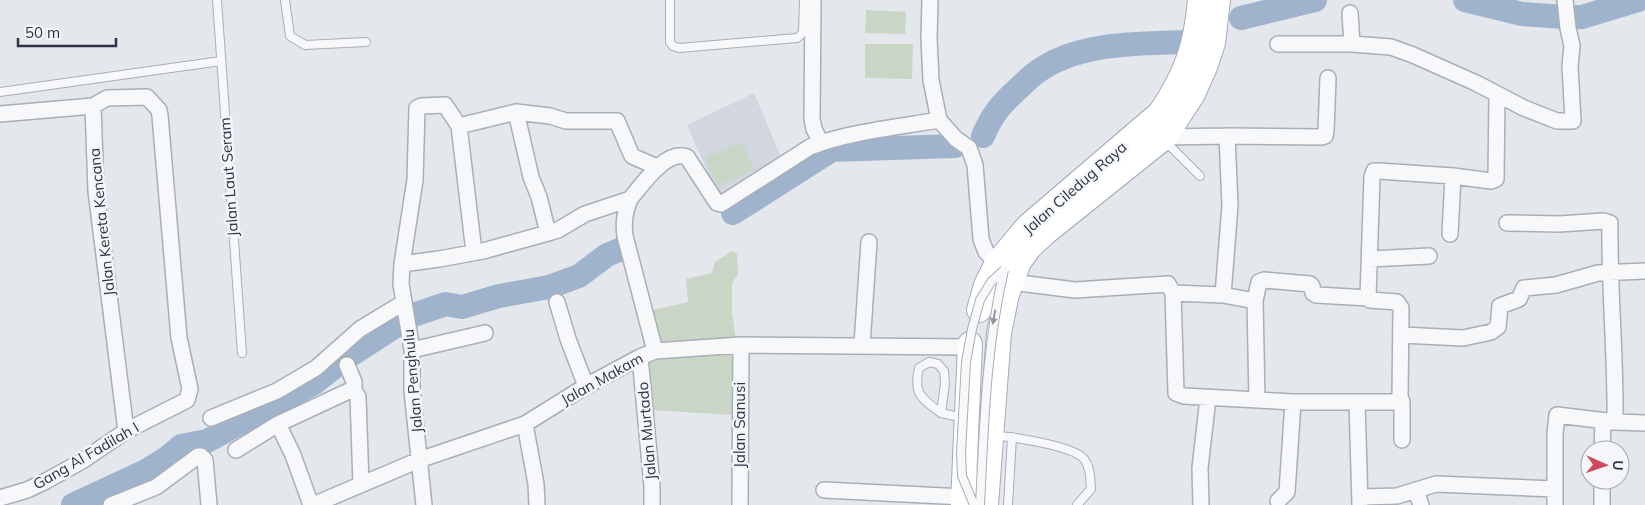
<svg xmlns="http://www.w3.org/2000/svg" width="1645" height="505" font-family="Mulish,sans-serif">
	<rect width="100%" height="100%" fill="#e4e7ec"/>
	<path fill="#d2d6de" d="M754,93L783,162L720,200L687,125Z"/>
	<path fill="#c9d6c5" d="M866,10L906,12L905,34L865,33Z
		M865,44H913L912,79L865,78Z
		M742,142L754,170L717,186L705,158Z
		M732,251L737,254L738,275L732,283V312L736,340L659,345L653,310L688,302L686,279L712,273L715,262Z
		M736,351L733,415L651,410L647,362L660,355Z"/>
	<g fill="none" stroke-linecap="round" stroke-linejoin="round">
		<path stroke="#9fb4cc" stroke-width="24" d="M1465,0L1522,14L1564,17
			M1568,17H1582L1638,0
			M1241,18L1315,0
			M983,136C993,113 1001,104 1020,87C1025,82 1031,76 1037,72C1078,42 1137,44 1186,42
			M733,213L832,150L955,146
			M73,505L144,472L167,458L181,446L207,441L314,383L343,360L413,315L446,304L462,307L499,296L549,287L579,276L607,255L624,248"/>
		<g stroke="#a9aeb7" stroke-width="10">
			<path id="lane" d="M217,0L242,353
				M285,0L290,36L305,45L366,42
				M670,0V42L673,46L679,48L797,38L803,33L804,0
				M0,92L221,61
				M1163,142L1172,148L1200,176
				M941,413C921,398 913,394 919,368L929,362L938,364L944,371L945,383L941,413L964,418
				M993,436C1010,436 1074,446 1084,459C1091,468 1090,479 1091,489L1077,505
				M1008,505L1012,437"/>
		</g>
		<g stroke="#a9aeb7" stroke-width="18">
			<path id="street" d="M813,0L812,119L814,129L821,143
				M930,0L929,39L931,80L939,120L956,139L969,148L975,165L981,239L986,252L997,263
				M1350,13L1352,44
				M1278,44H1352L1391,47L1413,55L1476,83L1524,108L1557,121H1573L1570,66L1572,46L1568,28L1565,0
				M516,112L531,177L539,197L548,233
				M0,114L93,106L96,191L126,431
				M1165,137L1227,136L1322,137L1325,136L1326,131L1328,78
				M630,199C642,185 666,149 687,157L717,203L721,204L810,147C847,132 899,127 939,120
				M1507,223L1559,224L1604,221L1610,223C1609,290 1616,356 1615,422
				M1450,234L1453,176
				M474,252L459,126L516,112L550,116L566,121H617L632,156L657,167
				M1370,259L1429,256
				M402,264L415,180L417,108L421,106L445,105L459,126
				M1011,282L1075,290L1168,284L1173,293L1176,393L1184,396L1293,402H1402L1400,397L1401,308L1397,302L1370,300L1368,297L1372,177L1374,171H1379L1453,176L1491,181L1496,179L1497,94
				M1173,293L1223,295L1255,301L1257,400
				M1223,295L1230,205L1227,136
				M1255,301L1259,282L1264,280L1310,284L1312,286L1313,293L1316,295L1369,298
				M557,302L568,339L586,386
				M1401,335L1463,338L1491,332L1498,327L1500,306L1519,299L1524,288L1556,285L1598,273L1645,271
				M862,345L869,242
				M412,350L485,333
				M640,357L652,486V505
				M347,365L354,382V390
				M354,390L358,397L361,484
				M1357,402L1360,505
				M1402,402V440
				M211,418L277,391L316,368L360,329L403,303
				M278,424L293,455L311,505
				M525,424L536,484L537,505
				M236,450L278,424L351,390H354
				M1602,450L1603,421
				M1602,480V505
				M824,490L964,497
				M1416,490L1421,505
				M1361,497L1397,496L1436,484L1555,489V434L1557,415L1615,422L1645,423
				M0,498L27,490L46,481L82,461L126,431L187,400L190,389L179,338L160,116L159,110L147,97L107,98L93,106
				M1278,501L1287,492L1293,402
				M111,505L156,487L198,456H201L205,460L209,505
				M313,505L419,460L525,424L586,386L640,357L655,351L741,345L970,347
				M424,505L412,391V350L401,284L402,264L439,259L483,251L548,233L558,230L585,214L630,199C625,212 623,222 625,236L655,351
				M740,505L741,345
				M1201,505L1200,468L1208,398
				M1555,505V489"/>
		</g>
		<g stroke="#a3abb8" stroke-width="26">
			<path id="primary" d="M979,310L986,285L997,263L1028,226L1160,113C1186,75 1196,46 1200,0
				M963,505L970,344
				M986,505L999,333L1007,294L1019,262L1030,247L1045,233L1165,137L1193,94L1205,67L1213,43L1218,0"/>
		</g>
		<use href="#lane" stroke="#f7f8fa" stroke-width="8"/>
		<use href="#street" stroke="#f7f8fa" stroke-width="15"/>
		<use href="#primary" stroke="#fff" stroke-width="24"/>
		<g stroke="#a9aeb7" stroke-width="10" stroke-linecap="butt">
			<path id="lane-bridge" d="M974,505L962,476L961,452L966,362L972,329L980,300L991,282L1004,270
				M980,505C984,426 986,347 1004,270"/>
		</g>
		<use href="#lane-bridge" stroke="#f7f8fa" stroke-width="8"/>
	</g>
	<defs><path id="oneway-solid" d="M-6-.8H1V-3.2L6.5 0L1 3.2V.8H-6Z" transform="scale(1.25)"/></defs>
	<use fill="#9196a0" href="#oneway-solid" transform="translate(994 317) rotate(100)"/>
	<g text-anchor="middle" stroke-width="5" stroke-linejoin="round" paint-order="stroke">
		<g font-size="15" fill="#2b3445" stroke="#f4f6f9">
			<text transform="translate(229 177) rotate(-94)" y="5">Jalan Laut Seram</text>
			<text transform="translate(1075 188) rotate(-41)" y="5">Jalan Ciledug Raya</text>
			<text transform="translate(102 222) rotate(-96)" y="5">Jalan Kereta Kencana</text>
			<text transform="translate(602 379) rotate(-29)" y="5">Jalan Makam</text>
			<text transform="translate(413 381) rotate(-95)" y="5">Jalan Penghulu</text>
			<text transform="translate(740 425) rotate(-90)" y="5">Jalan Sanusi</text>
			<text transform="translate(647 431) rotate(-95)" y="5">Jalan Murtado</text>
			<text transform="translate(86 456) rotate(-30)" y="5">Gang Al Fadilah I</text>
		</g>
	</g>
	<g transform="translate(1605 465) rotate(92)"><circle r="24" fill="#f4f6f9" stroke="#a4a8b1"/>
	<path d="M0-4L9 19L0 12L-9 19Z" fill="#d1495b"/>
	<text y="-8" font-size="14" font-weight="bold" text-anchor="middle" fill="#2b3445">U</text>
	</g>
	<path d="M18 38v8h98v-8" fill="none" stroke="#2b3445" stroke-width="2.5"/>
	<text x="25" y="38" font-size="15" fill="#2b3445" stroke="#f4f6f9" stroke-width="4" paint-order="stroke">50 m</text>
</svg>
